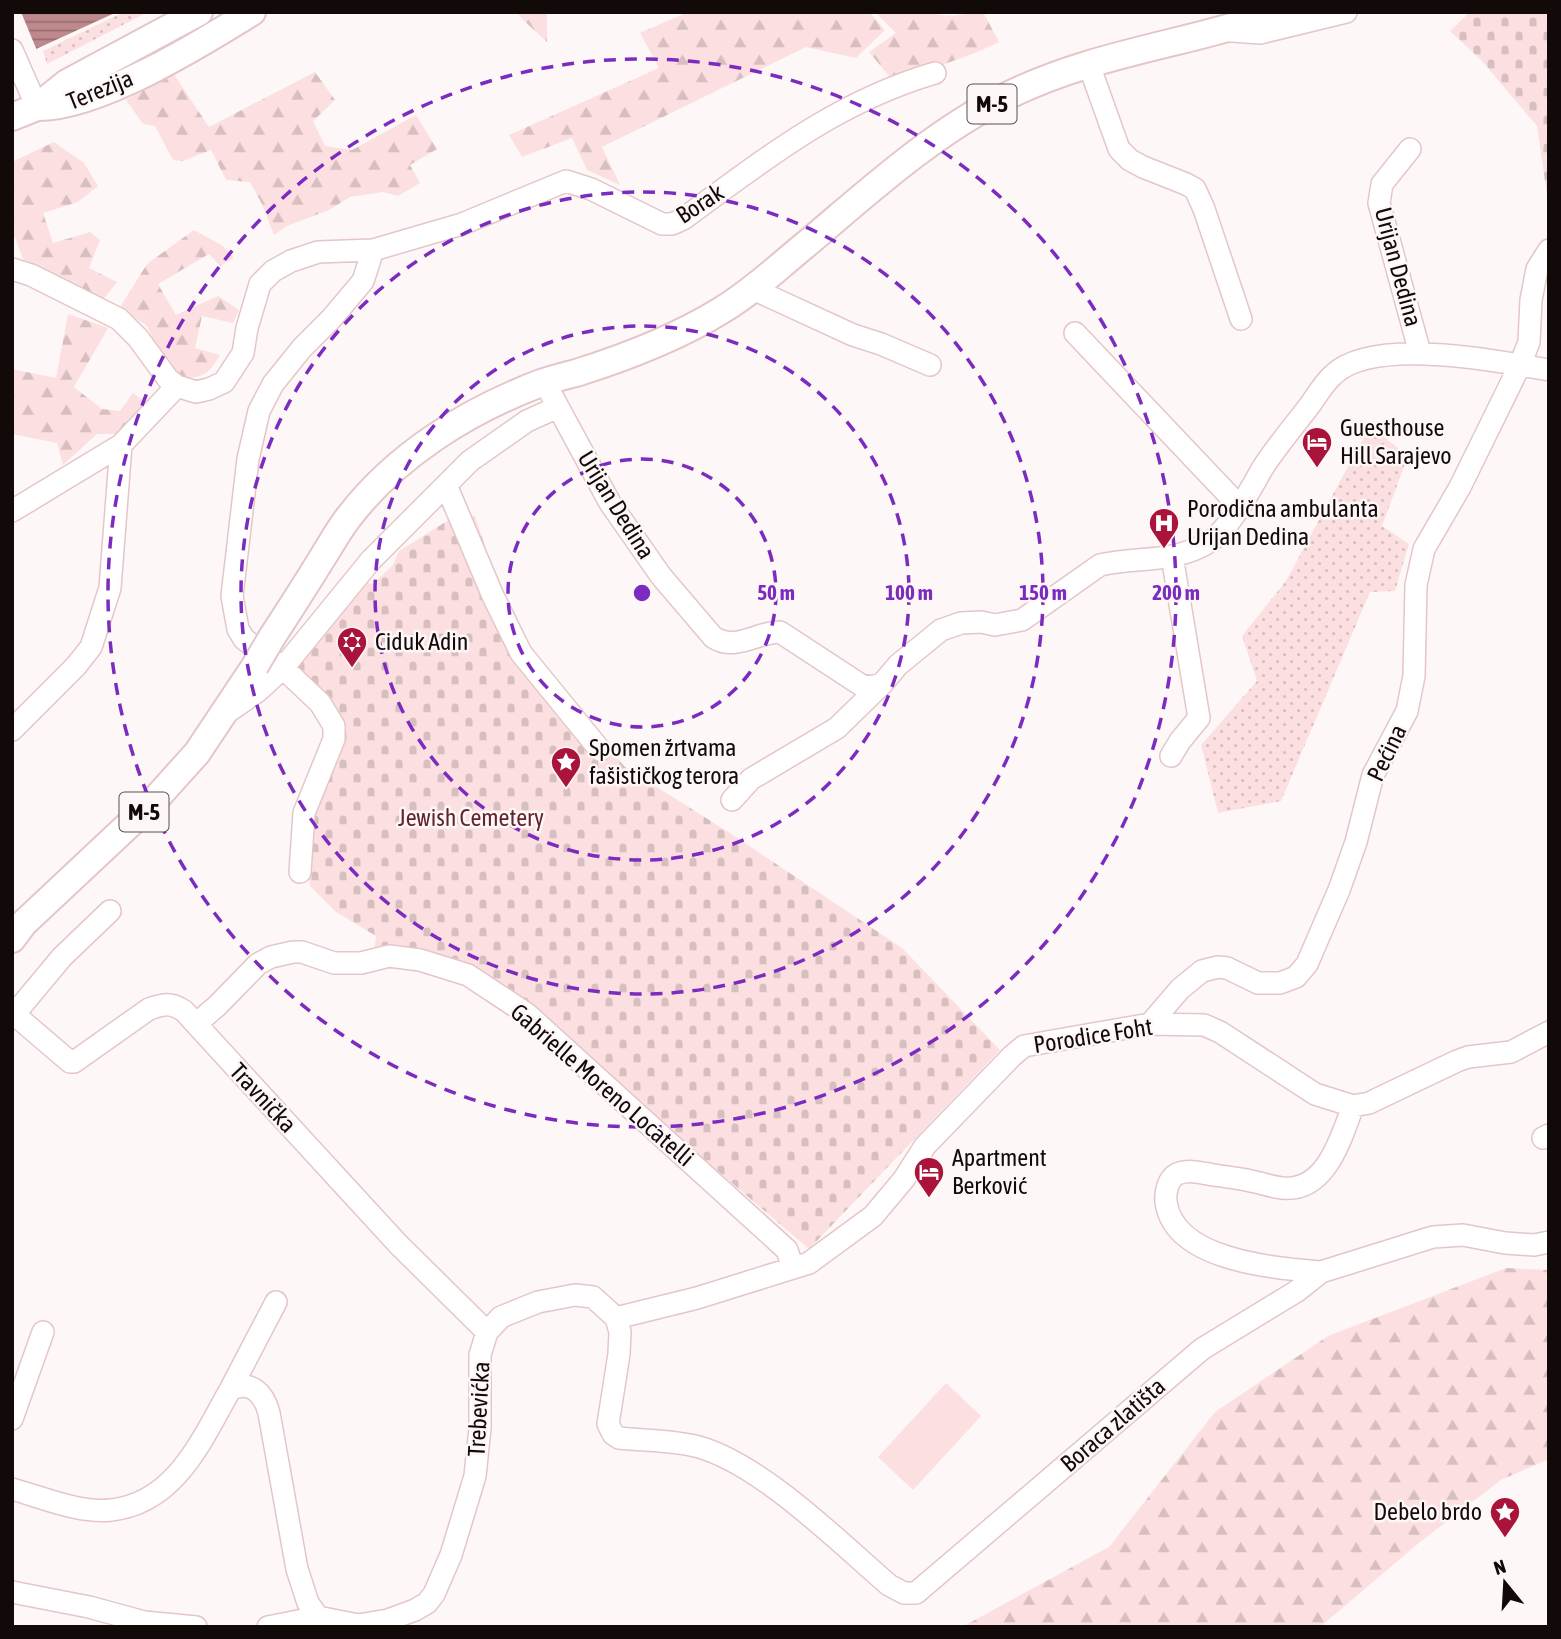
<svg xmlns="http://www.w3.org/2000/svg" width="1561" height="1639" font-family="'Asap Condensed',sans-serif">
	<defs>
		<pattern id="grass-dots" width="8" height="8" patternUnits="userSpaceOnUse" patternTransform="scale(1.75)"><rect width="8" height="8" fill="#fce0e1"/><path d="M2 2h.1M6 6h.1" fill="none" stroke="#d7bfc0" stroke-width="1.8" stroke-linecap="round"/></pattern>
		<pattern id="forest-firs" width="22" height="20" patternUnits="userSpaceOnUse" patternTransform="scale(1.75)"><rect width="22" height="20" fill="#fce0e1"/><path d="M5 1l3.5 6h-7zM16 11l3.5 6h-7z" fill="#d7bfc0"/></pattern>
		<pattern id="cemetery-stones" width="16" height="16" patternUnits="userSpaceOnUse" patternTransform="scale(1.75)"><rect width="16" height="16" fill="#fce0e1"/><path d="M2 7V4a2 2 0 0 1 4 0v3zM10 15v-3a2 2 0 0 1 4 0v3z" fill="#d7bfc0"/></pattern>
		<pattern id="water-rules" width="6" height="5" patternUnits="userSpaceOnUse" patternTransform="scale(1.75)"><rect width="6" height="5" fill="#bd898c"/><path d="M0 2.5h6" fill="none" stroke="#986e71"/></pattern>
	</defs>
	<rect width="100%" height="100%" fill="#fdf7f7"/>
	<path fill="url(#grass-dots)" d="M124,12H148L47,64L43,51Z
		M1370,426L1408,456L1382,526L1409,544L1395,591L1370,592L1281,801L1218,813L1201,745L1257,681L1242,636L1286,581Z"/>
	<path fill="url(#forest-firs)" d="M518,12H547V42L520,17Z
		M688,12H869L885,30L856,58L806,47L602,147L620,185L587,170L572,138L522,157L509,135L659,68L640,33Z
		M875,12H933C949,20 966,12 983,12L999,42C966,59 929,67 895,83L869,52L896,33Z
		M315,72L335,100L313,121L325,146L352,150L416,115L437,149L410,165L420,183L398,196L383,192L350,197L329,210L287,226L274,235L262,204L250,182L226,180L211,150L182,161L173,160L155,126L143,124L126,100L173,73L209,127Z
		M54,142L84,163L98,186L78,202L43,213L53,243L90,232L100,240L89,268L117,282L101,302L23,259L15,237L12,235V162Z
		M194,230L223,246L234,258L220,266L209,254L158,284L176,315L218,296L239,310L233,323L202,316L195,348L220,355C210,372 202,381 181,376L154,342L147,326L120,307L147,264Z
		M68,314L108,328L74,387L102,409L120,411L133,393L148,404L117,434H97L63,465L57,443L12,434V369L56,378Z
		M1506,1268L1549,1270V1459L1501,1480L1420,1542L1320,1627H962L1109,1547L1215,1412L1328,1336Z"/>
	<path fill="url(#cemetery-stones)" d="M1470,12H1549V209L1537,126L1482,61L1450,31Z
		M460,513L475,516L503,601L548,676L625,767L733,835L902,948L1000,1050L809,1249L511,994L374,955L376,936L336,912L310,886L306,817L342,738L298,672L296,662L365,579L370,584L374,583L393,565L399,551Z"/>
	<path fill="#fce0e1" d="M946,1383L981,1416L913,1490L878,1457Z"/>
	<path fill="url(#water-rules)" d="M12,12H117L12,60Z"/>
	<path fill="#fdf7f7" d="M12,12H21L38,53L12,64Z"/>
	<g fill="none" stroke-linecap="round" stroke-linejoin="round">
		<g stroke="#e5c6c8" stroke-width="24">
			<path id="minor" d="M1232,31L1260,33L1346,12
				M12,50L37,107
				M1089,65L1119,149L1130,160L1143,167L1186,184L1195,189L1204,209L1241,319
				M1410,149L1382,184L1379,203L1420,353
				M1549,250L1537,269L1531,300L1529,342L1520,365L1549,370
				M12,269L31,275L119,319L138,338L168,379L177,386L196,392L209,389L224,382L243,353L247,328L260,284L273,271L291,261L318,252L373,250L462,224L566,181L591,189L662,224H672L683,219C765,159 836,102 935,73
				M753,289L853,335L881,344L930,365
				M1075,333L1240,507
				M544,381L610,503L661,576L713,637C735,652 757,632 780,632L861,685L871,687L882,684L898,665L941,630L961,623L981,622L995,625L1022,620L1100,565C1138,556 1173,564 1209,542C1228,531 1251,489 1262,469C1276,447 1294,426 1310,405C1317,395 1324,383 1333,375C1369,340 1474,357 1520,365L1460,487L1424,549L1416,585L1414,676L1407,711L1373,775L1356,842L1339,890L1307,964L1296,977L1280,983H1258L1227,968L1218,967L1202,971L1180,989L1150,1024
				M446,485L493,596L521,653L600,750
				M12,511L121,445
				M229,711L258,691L283,668L371,560L470,461L527,421L558,407
				M12,730L76,666L91,647L110,588L121,445L177,386
				M1171,756L1180,741L1199,718L1172,556
				M732,800L751,779L837,728L882,684
				M300,872L304,813L334,739V726L320,703L283,668L244,639L238,629L232,596L248,459L259,411L273,384L302,348L331,319L363,281L373,250
				M15,1015L70,1062H74L149,1009C163,1004 171,1002 184,1011L398,1244L487,1332
				M12,1017L62,957L110,911
				M197,1023L217,1006L258,964L271,957L293,952H302L334,963H361L389,956L420,960L468,975L527,1014L787,1250L793,1268
				M1543,1138L1549,1135
				M1321,1272C1275,1268 1174,1261 1166,1202C1165,1192 1168,1179 1177,1174C1189,1169 1202,1173 1214,1175C1226,1177 1239,1178 1251,1181C1261,1183 1272,1187 1282,1188C1326,1193 1341,1138 1353,1106
				M616,1318L697,1298L809,1263L873,1216L904,1179L925,1146L1012,1056L1024,1046L1150,1024L1204,1025L1220,1032L1315,1094L1353,1106L1369,1103L1457,1061L1468,1057L1511,1052L1549,1032
				M230,1390L276,1302
				M12,1419L43,1332
				M12,1489C41,1497 81,1514 111,1510C176,1503 202,1439 230,1390C251,1379 264,1394 269,1413L297,1569L308,1603L318,1617L327,1625
				M12,1592L89,1607L144,1622L196,1627
				M268,1627L318,1617L358,1625L388,1620L415,1610L427,1603L434,1594L451,1555L475,1476L480,1428V1355L487,1332L501,1317L538,1302L575,1295L593,1297L616,1318L620,1332L619,1354L608,1424L613,1434L619,1438C645,1441 674,1440 699,1447C762,1465 839,1542 889,1585L904,1593H916L1202,1349L1297,1291L1321,1272L1433,1237L1463,1235L1505,1243L1534,1245L1549,1242"/>
		</g>
		<g stroke="#e5c6c8" stroke-width="30">
			<path id="major" d="M37,107C97,108 199,45 252,12
				M12,117L37,107L67,83L199,12
				M272,637C289,611 305,586 321,560C330,546 338,531 348,518C396,455 467,411 541,383C552,379 564,376 576,373C627,357 677,338 722,310C752,292 777,268 804,246C867,193 931,134 1005,97C1092,53 1189,44 1280,12
				M12,939L24,923L152,803L197,753L255,666"/>
		</g>
		<use href="#minor" stroke="#fff" stroke-width="21"/>
		<use href="#major" stroke="#fff" stroke-width="26"/>
		<g stroke="#e5c6c8" stroke-width="30" stroke-linecap="butt">
			<path id="major-bridge" d="M255,666L272,637"/>
		</g>
		<use href="#major-bridge" stroke="#fff" stroke-width="26"/>
	</g>
	<g fill="none" stroke="#7b2cbf" stroke-width="3.5" stroke-dasharray="12 9">
		<circle cx="642" cy="593" r="134"/>
		<circle cx="642" cy="593" r="267"/>
		<circle cx="642" cy="593" r="401"/>
		<circle cx="642" cy="593" r="534"/>
	</g>
	<defs>
		<g id="hotel-pin" transform="scale(1.575)"><path d="M0 17L-7.5 6A9.5 9.5 0 1 1 7.5 6Z" fill="#aa133a" stroke="#fdf7f7"/><path d="M-6-4.5h1.5V1H6V5H4.5V3h-9V5H-6ZM-4 0a1.8 1.8 0 1 1 3.6 0ZM.5 0V-2.5h3Q6-2.5 6 0Z" fill="#fff"/></g>
		<g id="hospital-pin" transform="scale(1.575)"><path d="M0 17L-7.5 6A9.5 9.5 0 1 1 7.5 6Z" fill="#aa133a" stroke="#fdf7f7"/><path d="M-5-5h3v3.5h4V-5h3V5h-3V1.5h-4V5h-3Z" fill="#fff"/></g>
		<g id="synagogue-pin" transform="scale(1.575)"><path d="M0 17L-7.5 6A9.5 9.5 0 1 1 7.5 6Z" fill="#aa133a" stroke="#fdf7f7"/><path d="M0-6.5L5.6 3.2H-5.6ZM0 6.5L5.6-3.2H-5.6Z" fill="#fff"/></g>
		<g id="sight-pin" transform="scale(1.575)"><path d="M0 17L-7.5 6A9.5 9.5 0 1 1 7.5 6Z" fill="#aa133a" stroke="#fdf7f7"/><path d="M0-6L1.8-2.2L6-1.7L2.9 1.2L3.7 5.4L0 3.3L-3.7 5.4L-2.9 1.2L-6-1.7L-1.8-2.2Z" fill="#fff"/></g>
	</defs>
	<g fill-rule="evenodd">
		<use href="#hotel-pin" x="1317" y="442"/>
		<use href="#hospital-pin" x="1164" y="523"/>
		<use href="#synagogue-pin" x="352" y="642"/>
		<use href="#sight-pin" x="566" y="762"/>
		<use href="#hotel-pin" x="929" y="1172"/>
		<use href="#sight-pin" x="1505" y="1512"/>
	</g>
	<g text-anchor="middle" stroke-width="5" stroke-linejoin="round" paint-order="stroke">
		<g fill="#fdf7f7" stroke="#585050" stroke-width="2">
			<rect x="967.5" y="84.5" width="49" height="39" rx="5"/>
			<rect x="119.5" y="792.5" width="49" height="39" rx="5"/>
		</g>
		<g font-size="23" font-weight="bold" fill="#120909">
			<text x="992" y="112">M-5</text>
			<text x="144" y="820">M-5</text>
		</g>
		<g font-size="24" fill="#120909" stroke="#fdf7f7">
			<text transform="translate(100 90) rotate(-22)" y="8">Terezija</text>
			<text transform="translate(700 204) rotate(-33)" y="8">Borak</text>
			<text transform="translate(1398 267) rotate(75)" y="8">Urijan Dedina</text>
			<text transform="translate(616 505) rotate(58)" y="8">Urijan Dedina</text>
			<text transform="translate(1387 753) rotate(-64)" y="8">Pećina</text>
			<text transform="translate(1093 1036) rotate(-9)" y="8">Porodice Foht</text>
			<text transform="translate(602 1085) rotate(41)" y="8">Gabrielle Moreno Locatelli</text>
			<text transform="translate(263 1098) rotate(47)" y="8">Travnička</text>
			<text transform="translate(479 1409) rotate(-87)" y="8">Trebevićka</text>
			<text transform="translate(1113 1425) rotate(-41)" y="8">Boraca zlatišta</text>
		</g>
		<g font-size="24" fill="#120909" stroke="#fdf7f7" text-anchor="start">
			<text x="1340" y="436">Guesthouse<tspan x="1340" dy="28">Hill Sarajevo</tspan></text>
			<text x="1187" y="517">Porodična ambulanta<tspan x="1187" dy="28">Urijan Dedina</tspan></text>
			<text x="375" y="650">Ciduk Adin</text>
			<text x="589" y="756">Spomen žrtvama<tspan x="589" dy="28">fašističkog terora</tspan></text>
			<text x="952" y="1166">Apartment<tspan x="952" dy="28">Berković</tspan></text>
			<text x="1482" y="1520" text-anchor="end">Debelo brdo</text>
		</g>
		<g font-size="24" fill="#64232c" stroke="#fdf7f7">
			<text x="471" y="826">Jewish Cemetery</text>
		</g>
	</g>
	<circle cx="642" cy="593" r="10" fill="#7b2cbf" stroke="#fdf7f7" stroke-width="3.5"/>
	<g font-size="21" text-anchor="middle" font-weight="bold" fill="#7b2cbf" stroke="#fdf7f7" stroke-width="5" stroke-linejoin="round" paint-order="stroke">
		<text x="776" y="600">50 m</text>
		<text x="909" y="600">100 m</text>
		<text x="1043" y="600">150 m</text>
		<text x="1176" y="600">200 m</text>
	</g>
	<rect width="1561" height="1639" fill="none" stroke="#120909" stroke-width="28"/>
	<g transform="translate(1505 1583) rotate(342)" stroke="#fdf7f7" stroke-width="5" paint-order="stroke">
	<path d="M0-5L12 26L0 18L-12 26Z" fill="#120909"/>
	<text y="-10" font-size="19" font-weight="bold" text-anchor="middle" fill="#120909">N</text>
	</g>
</svg>
